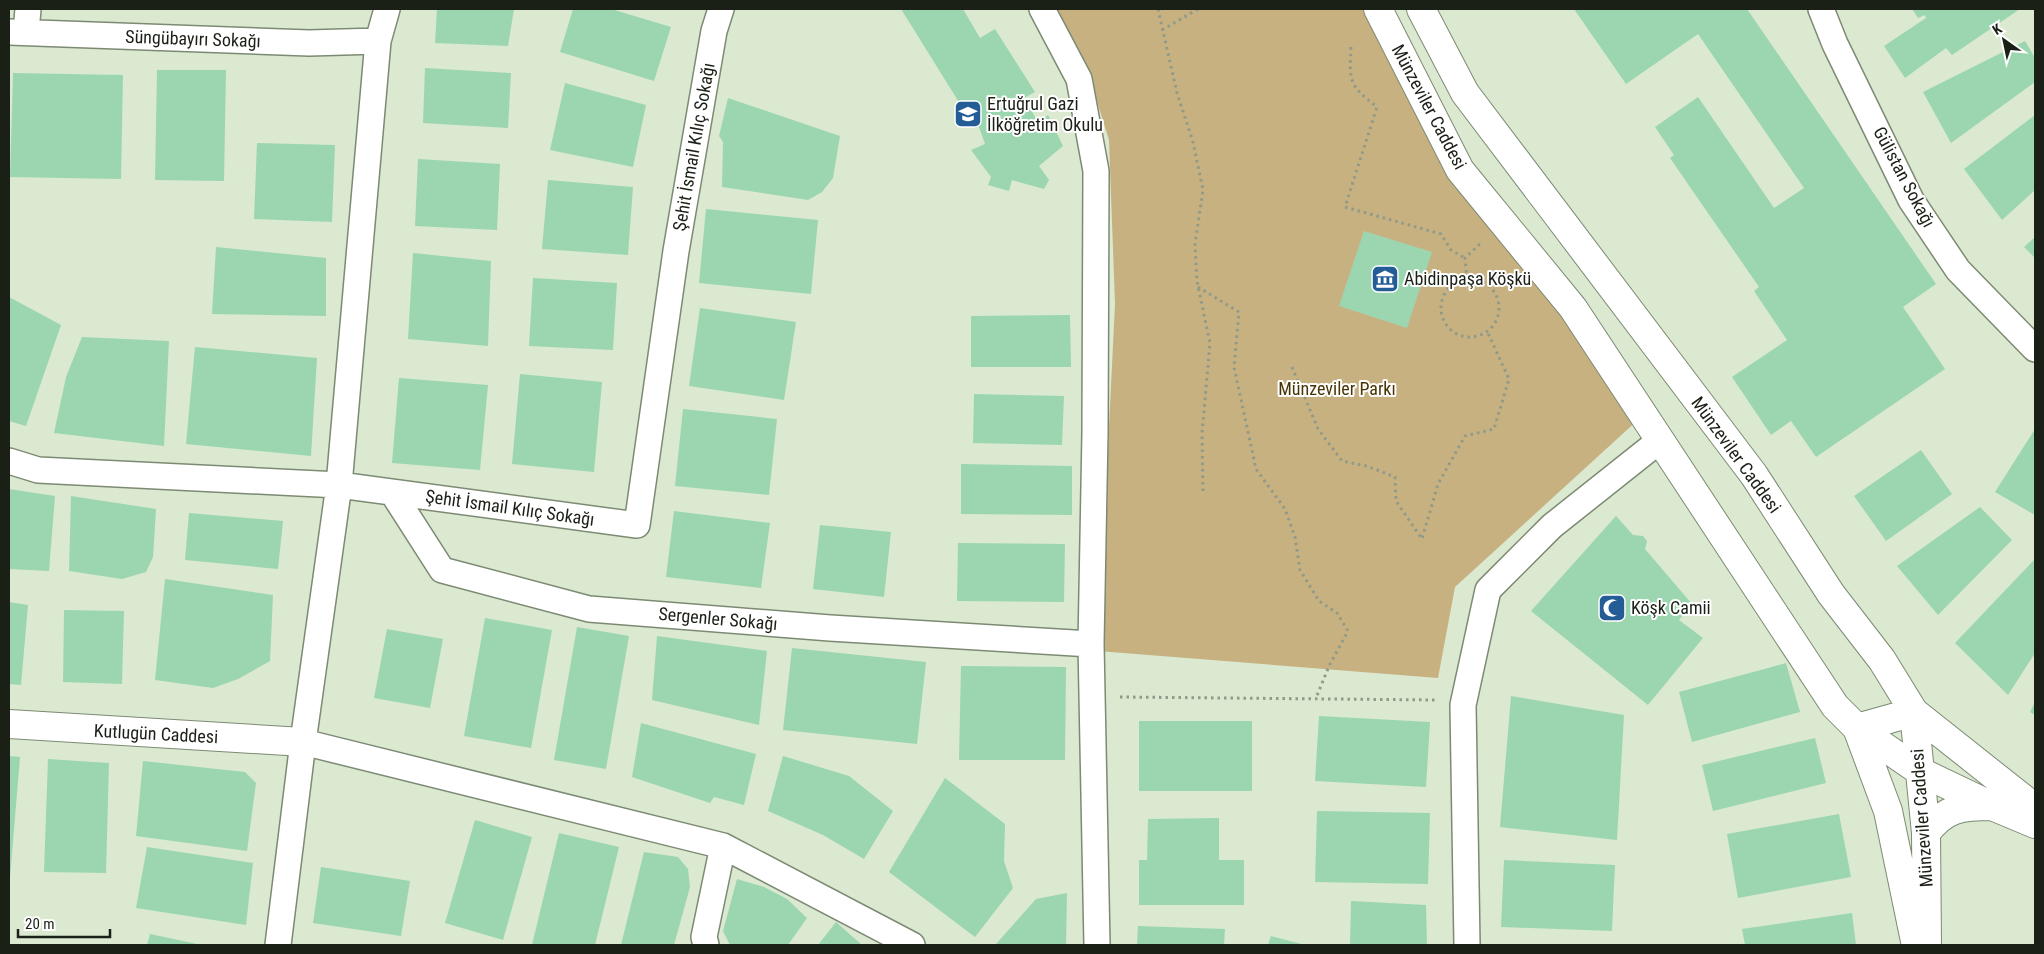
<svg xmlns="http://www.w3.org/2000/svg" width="2044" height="954" font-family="'Roboto Condensed',sans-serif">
	<rect width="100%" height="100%" fill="#dae9d0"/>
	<path fill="#c8b181" d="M1056,9H1368L1555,300L1640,418L1455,587L1438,678L1098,651L1115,304L1109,140L1085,63Z"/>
	<path fill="#9cd6b1" d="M437,9H514L508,46L435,43Z
		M573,9H611L671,27L654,81L560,52Z
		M901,9H963L980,38L995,29L1035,92L1024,98L1038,122L1048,115L1063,146L1039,166L1049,180L1044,189L1012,180L1009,191L988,185L991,177L971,150L985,144L979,127L975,128Z
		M1574,9H1747L1936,284L1903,307L1945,369L1816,457L1791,421L1771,435L1732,377L1787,340L1754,291L1759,287L1670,158L1674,155L1655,127L1698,97L1774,208L1804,188L1698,34L1626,84Z
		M1912,9H2020L1952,55L1946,48L1905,78L1884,46L1926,18L1925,15L1918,18Z
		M2025,41L2035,58V82L1951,143L1923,92Z
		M425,68L511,73L508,128L423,123Z
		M157,70H226L224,181L155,180Z
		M13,73L123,75L121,179L10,177Z
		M565,83L646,105L633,167L550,150Z
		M728,98L840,136L833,178L822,192L808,200L722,187L723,142L719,136Z
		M2035,115V190L2002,220L1964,169Z
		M257,143L335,145L332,222L254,219Z
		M418,159L500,164L497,230L415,226Z
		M548,180L633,187L628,255L542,249Z
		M706,209L818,220L811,294L699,283Z
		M1364,231L1432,252L1407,328L1339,306Z
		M2035,237V258L2024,247Z
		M216,247L326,258V316L212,314Z
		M413,253L491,261L488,346L408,339Z
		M533,278L617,283L613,350L529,346Z
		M9,297L61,325L26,426L9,421Z
		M700,308L796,322L784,400L689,386Z
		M1070,315L1071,367H971V316Z
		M82,337L169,341L164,446L54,433L66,377Z
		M195,347L317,358L311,456L186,444Z
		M520,374L602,382L594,472L512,464Z
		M399,378L488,385L480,470L392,463Z
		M974,394L1064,396L1062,445L973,443Z
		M683,409L777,419L769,495L675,486Z
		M2035,429V515L1995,492Z
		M1921,450L1952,494L1886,541L1854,496Z
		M961,464L1072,466V515L961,514Z
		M9,489L55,496L49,571L9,569Z
		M71,496L156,509L153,557L146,572L122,579L69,571Z
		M1980,507L2012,540L1938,615L1897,566Z
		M674,511L770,523L761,588L666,577Z
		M189,513L283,521L278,569L185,560Z
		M1616,516L1633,535L1643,536L1647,541L1645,549L1692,604L1679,620L1703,638L1648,705L1531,611Z
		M820,525L891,532L884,597L813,589Z
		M958,543L1065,544L1064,602L957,601Z
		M2035,559V653L2008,695L1955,643Z
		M165,579L273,595L270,661L238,679L213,688L155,680Z
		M9,602L28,605L21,685L9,684Z
		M64,610L124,611L122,684L63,682Z
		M485,618L552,630L531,748L464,736Z
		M577,627L629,636L606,769L554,760Z
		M387,629L443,639L430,708L374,698Z
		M657,636L767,651L759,725L652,700Z
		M792,648L926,662L917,744L783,730Z
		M1786,663L1800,712L1692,742L1679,692Z
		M961,666L1066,667L1065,760H959Z
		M1511,696L1624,715L1617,840L1500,827Z
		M2035,702V715L2030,712Z
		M1319,716L1430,722L1426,787L1315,781Z
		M1139,721H1252V791H1139Z
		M641,723L756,754L744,805L714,797L710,803L632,777Z
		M1815,738L1826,783L1713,811L1702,765Z
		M9,756L20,757L10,878L9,877Z
		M783,756L849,776L893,811L864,859L823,835L768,811Z
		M48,759L109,763L106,873L44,872Z
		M143,761L245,772L256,783L247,851L136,836Z
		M945,778L1005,824L1004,861L1013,888L975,937L889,872Z
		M1317,811L1430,813L1428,884L1315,882Z
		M1839,814L1851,877L1738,898L1727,834Z
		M1219,818V860H1244V905H1139V860H1147L1148,819Z
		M475,820L532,837L503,940L445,923Z
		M559,833L619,847L595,945H532Z
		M147,847L253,863L246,925L136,908Z
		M644,852L678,857L688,869L690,887L674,945H621Z
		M1504,860L1615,865L1612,931L1501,927Z
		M321,867L410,881L401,936L313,923Z
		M737,879L764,887L787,899L807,918L788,945H730L723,931Z
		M1067,893L1066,945L996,944L1036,899Z
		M1351,901L1426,905L1427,945H1350Z
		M1852,913L1856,945H1745L1742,929Z
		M836,922L862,945H818Z
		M1138,926L1225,929L1224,945H1137Z
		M150,934L197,944V945H147Z
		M1271,936L1305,945H1268Z"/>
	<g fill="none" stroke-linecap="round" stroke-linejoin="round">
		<g stroke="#7d8a73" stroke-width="28">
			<path id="minor" d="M387,9L378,41L339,485L637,525L676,251L714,31L721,9
				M1042,9L1079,79L1096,171L1095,433L1091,644L1097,945
				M1821,9L1835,44L1911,200L1958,270L2035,349
				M9,32L309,43L378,41
				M26,32L28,9
				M9,461L38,470L339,485L303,742L278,945
				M392,492L442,570L589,609L830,628L1091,644
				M303,742L723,846L912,945
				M706,945L704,937L723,846
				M1467,945L1463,705L1488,590L1552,526L1659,441"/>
		</g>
		<g stroke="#7d8a73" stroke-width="30">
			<path id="tertiary" d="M9,724L303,742"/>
		</g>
		<g stroke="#7d8a73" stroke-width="30">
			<path id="secondary" d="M1378,9L1460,170L1573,308L1835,706L1857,728L1888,811L1915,941
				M1421,9L1465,93L1754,475L1831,594L1882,660L1914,712L1926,833L1927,945
				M1914,712L2035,808
				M1857,728L1921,772L1992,806L2035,824
				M1857,728L1914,712
				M1926,833C1945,808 1961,806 1992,806"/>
		</g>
		<path stroke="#8f9a88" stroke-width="3" stroke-dasharray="2.5 4" stroke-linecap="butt" d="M1158,9L1177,93L1193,142L1203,190L1195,244L1197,281L1210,343L1202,433L1203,493
			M1162,30L1198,9
			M1351,47C1349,82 1349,85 1377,107L1345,207L1441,234L1451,250L1465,258
			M1467,279L1465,258L1482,242
			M1441 308a29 29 0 1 1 58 0a29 29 0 1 1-58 0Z
			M1198,287L1239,312L1234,367L1256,469L1285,509L1295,537L1300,570L1319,601L1337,613L1348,631L1329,666L1316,698
			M1292,367L1318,429L1342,461L1367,466L1395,477L1396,501L1422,539L1438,484L1465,436L1494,429L1509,379L1487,331
			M1120,697L1436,700"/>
		<use href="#minor" stroke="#fff" stroke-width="25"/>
		<use href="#tertiary" stroke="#fff" stroke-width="28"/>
		<use href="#secondary" stroke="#fff" stroke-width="28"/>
	</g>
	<defs>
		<g id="school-square" transform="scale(1.4375)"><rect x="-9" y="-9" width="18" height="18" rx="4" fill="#245d95" stroke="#fff"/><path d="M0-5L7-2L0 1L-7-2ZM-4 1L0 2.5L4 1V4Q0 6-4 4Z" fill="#fff"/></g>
		<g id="museum-square" transform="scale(1.4375)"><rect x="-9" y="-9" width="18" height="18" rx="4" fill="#245d95" stroke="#fff"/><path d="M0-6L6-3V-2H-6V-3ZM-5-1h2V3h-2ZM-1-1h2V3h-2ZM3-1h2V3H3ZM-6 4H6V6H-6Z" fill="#fff"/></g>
		<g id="mosque-square" transform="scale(1.4375)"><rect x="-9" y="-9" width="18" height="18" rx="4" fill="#245d95" stroke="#fff"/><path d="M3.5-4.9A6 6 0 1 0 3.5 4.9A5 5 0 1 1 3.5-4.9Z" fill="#fff"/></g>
	</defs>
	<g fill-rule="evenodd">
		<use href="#school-square" x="968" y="114"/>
		<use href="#museum-square" x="1385" y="279"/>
		<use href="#mosque-square" x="1612" y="608"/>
	</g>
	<g text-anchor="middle" stroke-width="4" stroke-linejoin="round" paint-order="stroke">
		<g font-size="18" fill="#1b2017" stroke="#fff">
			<text transform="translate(193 39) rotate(2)" y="6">Süngübayırı Sokağı</text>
			<text transform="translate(1429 107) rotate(62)" y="6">Münzeviler Caddesi</text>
			<text transform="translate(694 147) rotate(-80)" y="6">Şehit İsmail Kılıç Sokağı</text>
			<text transform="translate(1904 177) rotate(62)" y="6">Gülistan Sokağı</text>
			<text transform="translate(1736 455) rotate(54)" y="6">Münzeviler Caddesi</text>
			<text transform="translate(510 508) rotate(8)" y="6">Şehit İsmail Kılıç Sokağı</text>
			<text transform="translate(718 619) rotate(5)" y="6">Sergenler Sokağı</text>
			<text transform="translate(156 734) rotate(3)" y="6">Kutlugün Caddesi</text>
			<text transform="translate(1922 818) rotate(-94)" y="6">Münzeviler Caddesi</text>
		</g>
		<g font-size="18" fill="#1b2017" stroke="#fff" text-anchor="start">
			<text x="987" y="110">Ertuğrul Gazi<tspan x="987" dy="21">İlköğretim Okulu</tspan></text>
			<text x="1404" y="285">Abidinpaşa Köşkü</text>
			<text x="1631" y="614">Köşk Camii</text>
		</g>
		<g font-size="18" fill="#473404" stroke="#fff">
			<text x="1337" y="395">Münzeviler Parkı</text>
		</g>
	</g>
	<rect width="2044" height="954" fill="none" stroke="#1b2017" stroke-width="20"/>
	<g transform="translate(2004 40) rotate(327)" stroke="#ffffff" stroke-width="4" paint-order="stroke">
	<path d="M0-4L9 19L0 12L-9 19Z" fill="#1b2017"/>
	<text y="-8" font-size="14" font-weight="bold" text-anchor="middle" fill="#1b2017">K</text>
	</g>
	<path d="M18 929v8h92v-8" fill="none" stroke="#1b2017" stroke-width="2.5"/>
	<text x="25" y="929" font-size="15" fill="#1b2017" stroke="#ffffff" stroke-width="4" paint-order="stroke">20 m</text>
</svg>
